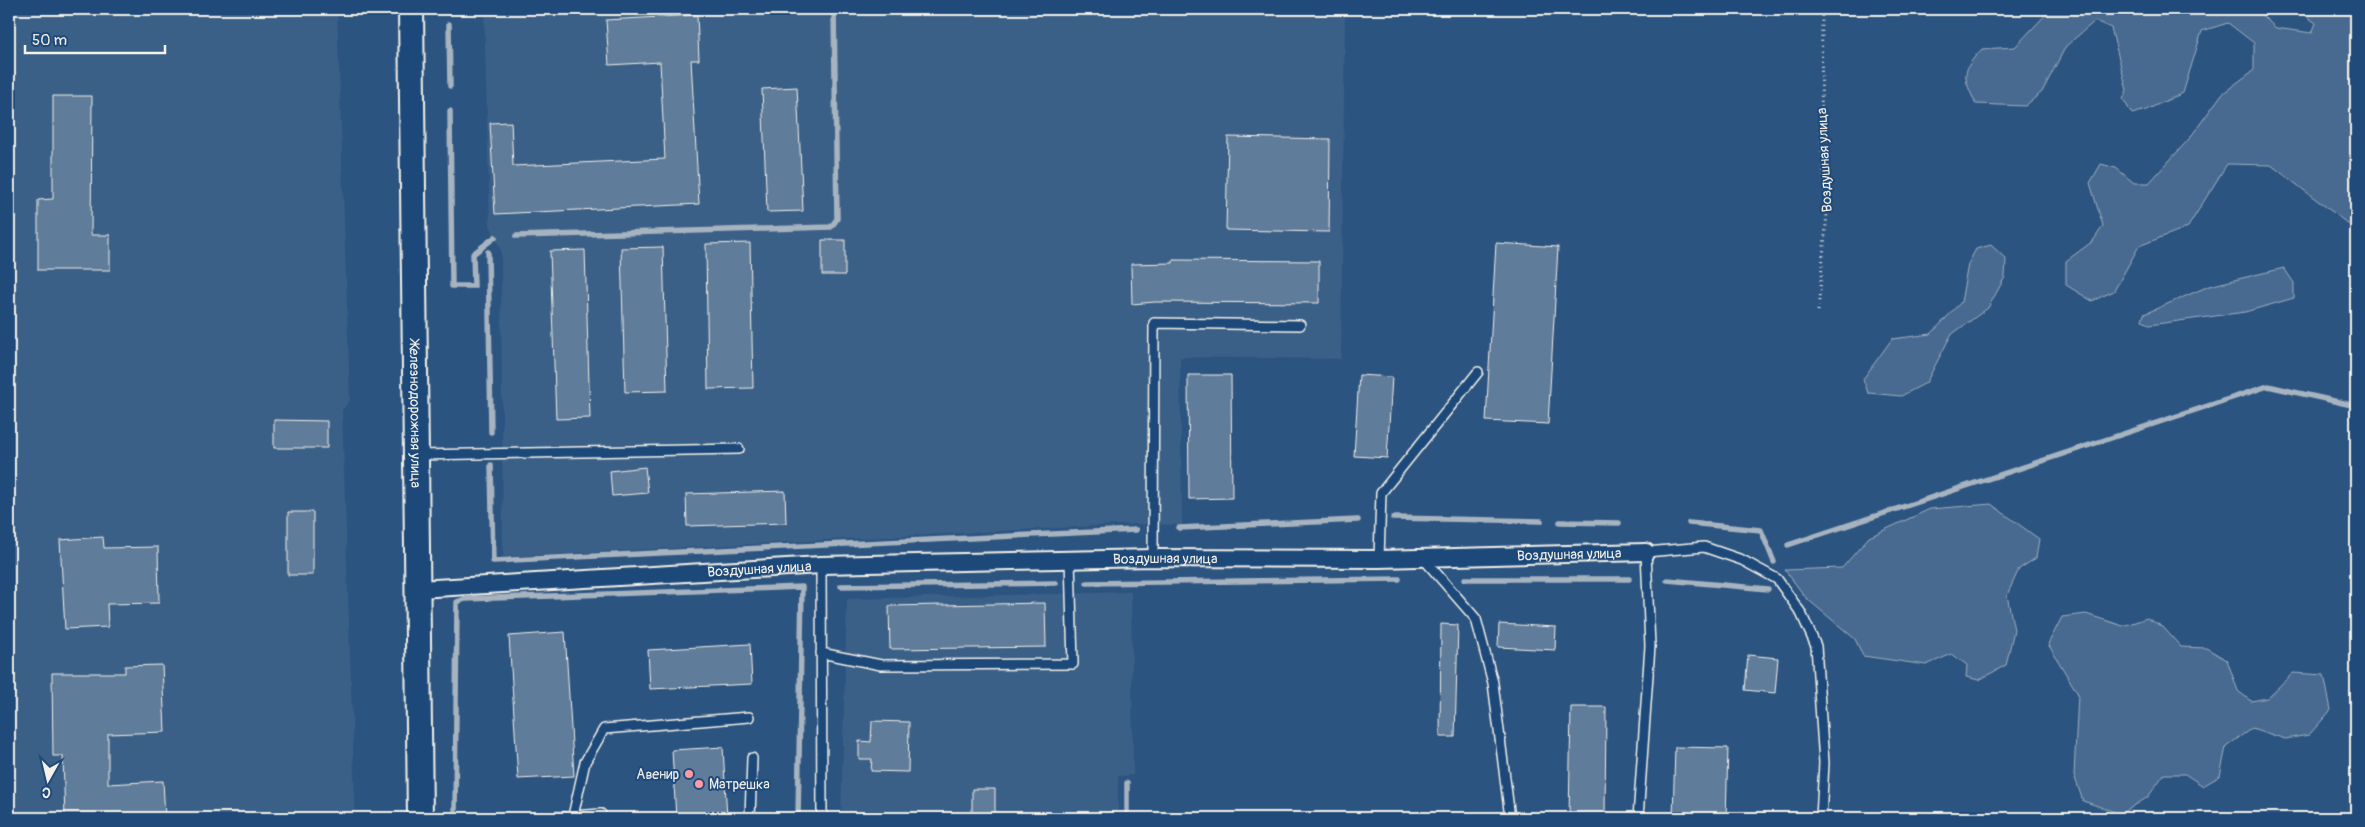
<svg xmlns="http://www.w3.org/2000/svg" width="2365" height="827" font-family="Pangolin,sans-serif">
	<rect width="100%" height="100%" fill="#2c5481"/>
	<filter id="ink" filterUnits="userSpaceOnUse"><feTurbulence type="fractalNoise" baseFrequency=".02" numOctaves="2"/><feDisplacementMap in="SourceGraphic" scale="10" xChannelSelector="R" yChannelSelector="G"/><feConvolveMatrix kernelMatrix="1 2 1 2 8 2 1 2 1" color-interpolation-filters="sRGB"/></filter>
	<g filter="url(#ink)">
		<path fill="#3b6088" d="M9,9H337L350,400L342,410L355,808L350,818H9Z
			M484,9H1345L1341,359L1180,357L1182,525L1135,524L503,557L501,251L490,225Z
			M1131,592L1133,775L1118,776V818H841L847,599Z"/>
		<path fill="#496b90" stroke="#9eaebc" d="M2051,9H2255L2276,28L2312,33L2316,23L2296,9H2356V230L2271,165L2227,164L2188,227L2139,246L2114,291L2092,301L2066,285V261L2093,241L2103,226L2090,183L2101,164L2116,168L2134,183H2149L2189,139L2222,94L2254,70V43L2228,23L2202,31L2183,93L2146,110L2132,114L2123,99L2127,90L2111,28L2095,21L2066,46L2042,92L2025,106L1976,104C1963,77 1960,72 1982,49L2015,47Z
			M1991,245L2006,259L2005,277L1988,308L1951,335L1926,383L1901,396L1868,393L1863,379L1892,339L1931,334L1961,302L1968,264L1976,249Z
			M2284,268L2294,283V298L2245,312L2149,325L2142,320L2144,314L2209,286Z
			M1991,504L2039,539L2036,558L2019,569L2007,595L2014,630L2006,665L1979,680L1966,677L1967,665L1952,654L1926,665L1863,656L1855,639L1806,598L1785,570L1842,568L1869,537L1930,509Z
			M2086,614L2123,626L2147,618L2163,627L2181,647L2206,648L2227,660L2238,691L2251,701L2267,698L2293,673L2324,675L2331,710L2309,735L2285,739L2252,728L2226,747L2220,776L2203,786L2185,774H2164L2148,797L2121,814L2083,801L2074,775L2078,694L2048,644L2062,617Z"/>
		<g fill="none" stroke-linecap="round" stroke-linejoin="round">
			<path stroke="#a7b4c0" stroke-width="5.5" d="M449,24L450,86
				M450,111L452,286H474L473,254L495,237
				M516,236L831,227L837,219L834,9
				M488,252L491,432
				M491,465L493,561L1136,530
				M1393,518L1541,521
				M1560,522L1619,523
				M1689,523L1761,530L1774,562
				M1179,528L1358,520
				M1788,545L2268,386L2356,406
				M1465,579H1629
				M1667,580L1768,589
				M1087,583L1399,579
				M841,586L1056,583
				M1127,783V818
				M455,817L457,602L465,599L802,587L798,818"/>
		</g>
		<path fill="#5e7b9a" stroke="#f4f1e8" d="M697,15L699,60H691L699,204L495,214L490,123L511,122L513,166L665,159L660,62L609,65L606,20Z
			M797,87L803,211L767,212L762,89Z
			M53,96H92L91,235H110V270H38V200L53,199Z
			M1228,137L1330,139L1329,232L1226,230Z
			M822,240H845V275H822Z
			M750,243L753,388L708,389L706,244Z
			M1496,243L1558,247L1548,424L1486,421Z
			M663,247L667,391L625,392L621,248Z
			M585,250L590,418L556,419L550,251Z
			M1173,260L1319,261V303L1155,302L1132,304L1131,264L1173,263Z
			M1188,375H1231L1232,498L1189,499Z
			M1359,375L1392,377L1387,458L1354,456Z
			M274,420L327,421V448H274Z
			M645,467L648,493L612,496L610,471Z
			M785,491L786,523L687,526L686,494Z
			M288,512H313V575H288Z
			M103,537L104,548L158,547L159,603L107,604L108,627L65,629L60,540Z
			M1045,603L1046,647L890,649L889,606Z
			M1441,624L1458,625L1455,737H1440Z
			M1499,624L1556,627L1555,650L1498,647Z
			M565,632L574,776L518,779L509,636Z
			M750,644L752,684L650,689L648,650Z
			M1748,655L1778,658L1775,693L1745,690Z
			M162,665L165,732L108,734V784L163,781L165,818H65L63,756H53L52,673H125V666Z
			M1571,707H1606L1605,818H1569Z
			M872,721L909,722L908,772L871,771L872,759H859V741L871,742Z
			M723,747L727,818H676L672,750Z
			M1675,747L1728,748L1726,818H1673Z
			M972,789H995V818H972Z"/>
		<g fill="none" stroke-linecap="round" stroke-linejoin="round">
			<g stroke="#f4f1e8" stroke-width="12">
				<path id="lane" d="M417,455L739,449
					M1153,558L1154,323L1300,325
					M1423,558L1476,619L1493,683L1510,818
					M1379,559L1381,493L1478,372
					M821,565L822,818
					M821,653L881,665L1073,664L1070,559
					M573,816L585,762L604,729L749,717
					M543,818L601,814
					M750,818L752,758
					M1638,818L1650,646L1646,552L1704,547L1742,560L1777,579L1801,613L1816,646L1824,763L1821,818"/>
			</g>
			<g stroke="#f4f1e8" stroke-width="20">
				<g id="street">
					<path id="s1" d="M418,589L821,565L1153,558L1379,559L1646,552"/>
				</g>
			</g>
			<g stroke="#f4f1e8" stroke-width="28">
				<g id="secondary">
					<path id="s2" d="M411,9L420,818"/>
				</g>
			</g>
			<path stroke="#f4f1e8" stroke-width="3" stroke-dasharray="1 4" stroke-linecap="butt" d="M1818,311L1827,214L1821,139L1822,9"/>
			<use href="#lane" stroke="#1f4a7a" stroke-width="9"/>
			<use href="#street" stroke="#1f4a7a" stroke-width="16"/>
			<use href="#secondary" stroke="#1f4a7a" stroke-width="24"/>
		</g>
	</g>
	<g fill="#ff9aa2" stroke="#1f4a7a" stroke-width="2">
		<circle cx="689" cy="774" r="5"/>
		<circle cx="699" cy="784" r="5"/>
	</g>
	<g text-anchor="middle" stroke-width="4" stroke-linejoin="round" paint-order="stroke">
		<g font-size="14" fill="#f4f1e8" stroke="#1f4a7a">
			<text transform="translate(1824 160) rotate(-93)" y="5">Воздушная улица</text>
			<text dy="5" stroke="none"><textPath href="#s2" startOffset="405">Железнодорожная улица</textPath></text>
			<text dy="5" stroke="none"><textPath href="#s1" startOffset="1152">Воздушная улица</textPath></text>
			<text dy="5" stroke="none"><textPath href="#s1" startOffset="748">Воздушная улица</textPath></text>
			<text dy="5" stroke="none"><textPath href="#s1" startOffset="342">Воздушная улица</textPath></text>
		</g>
		<g font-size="14" fill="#f4f1e8" stroke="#1f4a7a" text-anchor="end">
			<text x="679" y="779">Авенир</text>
			<text x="709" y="789" text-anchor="start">Матрешка</text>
		</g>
	</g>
	<rect width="2365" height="827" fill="none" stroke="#1f4a7a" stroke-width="30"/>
	<rect x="15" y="15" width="2335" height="797" fill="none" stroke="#f4f1e8" stroke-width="2" filter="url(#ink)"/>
	<g transform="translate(48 780) rotate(188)" stroke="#1f4a7a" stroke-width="4" paint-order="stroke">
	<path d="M0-4L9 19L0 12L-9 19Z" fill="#f4f1e8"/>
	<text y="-8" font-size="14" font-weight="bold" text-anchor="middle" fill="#f4f1e8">С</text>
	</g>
	<path d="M25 45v8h140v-8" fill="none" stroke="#f4f1e8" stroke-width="2.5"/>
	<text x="32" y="45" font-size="15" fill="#f4f1e8" stroke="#1f4a7a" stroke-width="4" paint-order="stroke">50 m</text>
</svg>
